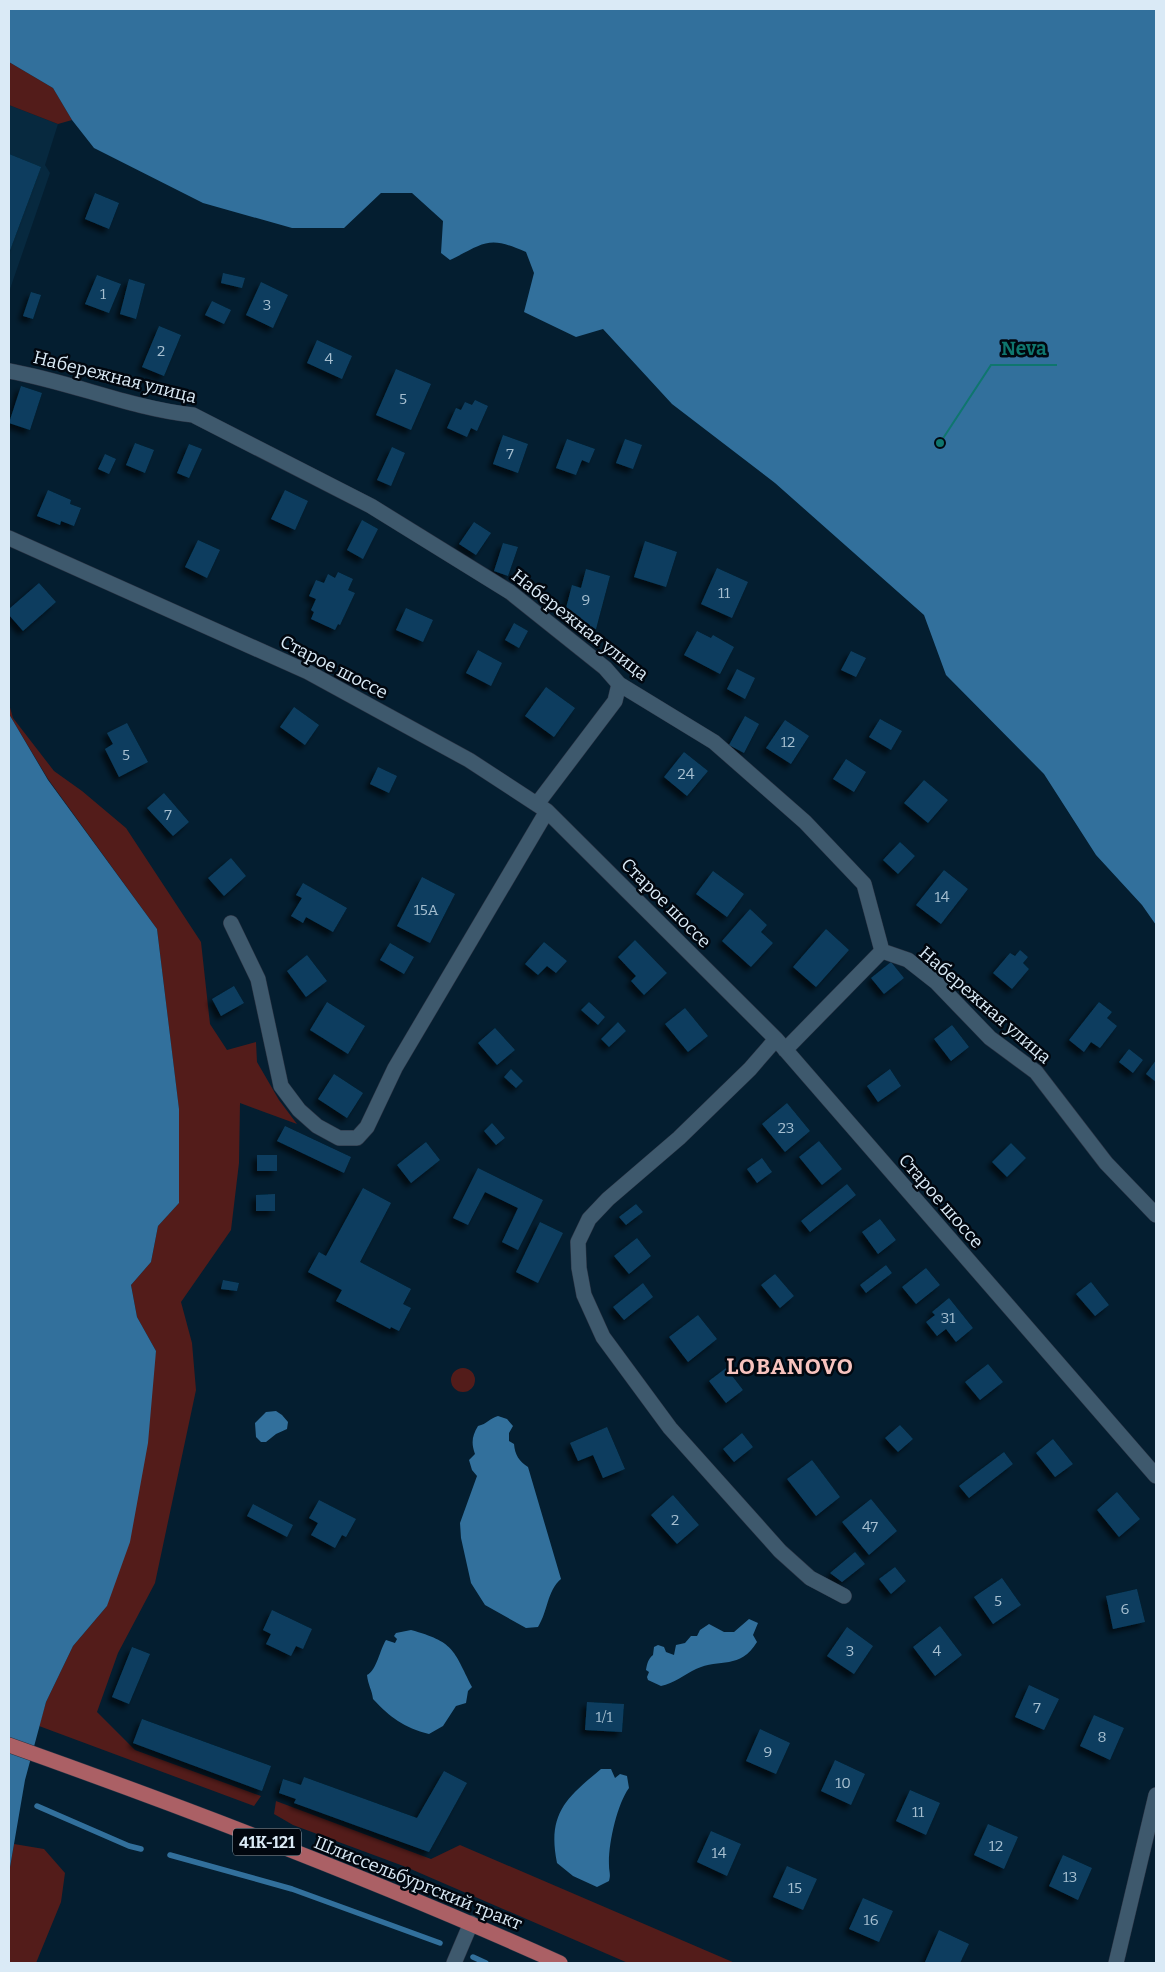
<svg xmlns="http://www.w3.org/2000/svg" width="1165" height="1972" font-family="Bitter,serif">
	<defs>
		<filter id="shadow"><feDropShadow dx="-4.5" dy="4.5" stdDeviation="2.5" flood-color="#0009"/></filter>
	</defs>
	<rect width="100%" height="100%" fill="#041e30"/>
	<path fill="#07293f" d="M9,105L58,124L45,165L50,173L9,292Z"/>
	<path fill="#531c1a" d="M9,62L53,88L72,120L58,124L9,105Z
		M9,704L13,718L54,771L82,791L126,828L201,942L210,1024L227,1050L256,1042L257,1062L279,1100L297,1124L240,1103L239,1163L231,1230L181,1302L192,1343L196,1390L155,1583L118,1653L97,1712L135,1750L261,1796L254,1806L39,1726L46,1702L73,1646L107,1606L156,1351L137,1317L131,1285L151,1262L158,1226L179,1203V1110L157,929L48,779L9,714Z
		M451 1380a12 12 0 1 1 24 0a12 12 0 1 1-24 0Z
		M276,1801L431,1859L460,1845L735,1963H628L406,1867L293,1825L274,1814Z
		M14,1844L44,1849L65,1873L61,1902L36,1963H9V1873Z"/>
	<path fill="#32709c" d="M9,9H1156V925L1142,905L1096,855L1044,774L946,675L924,615L775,483L672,404L603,329L576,337L524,312L534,273L526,252C488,235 485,243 450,260L441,253L443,221L412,193H381L344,228H292L203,203L94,148L72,120L53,88L9,62Z
		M9,714L48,780L157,929L179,1109V1203L158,1226L151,1262L131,1285L137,1317L156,1351L148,1443L130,1542L107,1606L73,1646L46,1702L25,1780L9,1873Z
		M276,1411L282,1415L288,1422L287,1429L276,1434L266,1442H261L256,1437L255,1423L266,1412Z
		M498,1416L507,1419L513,1426L509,1433V1441L514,1444C515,1455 519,1461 528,1467L561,1579C547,1591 548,1611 538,1627L526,1628L485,1605L471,1583L461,1538L460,1523L477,1476L472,1470L469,1460L475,1454C471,1443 472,1436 478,1426C487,1424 490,1418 498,1416Z
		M749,1619L758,1623L753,1635L757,1642C740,1670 720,1658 696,1669C684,1675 674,1683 661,1686L648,1680L647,1677L649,1672L646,1670C647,1664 648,1659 653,1655L654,1647L658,1645L664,1647L666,1652L674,1655L676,1645L685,1643L691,1636H697L700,1630L709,1624L724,1632H734Z
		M411,1630C454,1642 453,1649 472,1687L468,1691L466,1703L456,1706L443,1726L429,1734C404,1728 390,1717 373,1699C372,1690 368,1685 367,1675C377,1670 380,1649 386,1640L395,1643L397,1639L394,1636L396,1633Z
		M601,1769H611L615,1778L620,1774L627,1776L629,1788C617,1804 608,1845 609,1865C609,1872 611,1874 609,1881L597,1887L573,1876L557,1863C547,1814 566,1798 601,1769Z"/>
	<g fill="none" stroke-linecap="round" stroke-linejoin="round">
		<path stroke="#32709c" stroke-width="5.5" d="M37,1806L129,1846L141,1849
			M170,1855L292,1889L440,1943
			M473,1957L486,1963"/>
	</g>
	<path fill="#0b3e5e" filter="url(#shadow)" d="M9,154L41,167L9,253Z
		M95,193L119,203L109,229L85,219Z
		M223,273L245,278L242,288L221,283Z
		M97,275L121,284L109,313L85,304Z
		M129,279L145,284L136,319L120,314Z
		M261,282L288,295L273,328L246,315Z
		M31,292L41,295L33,319L23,316Z
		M212,301L231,310L224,324L205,315Z
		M159,326L181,335L164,376L142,367Z
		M317,340L352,356L342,379L307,363Z
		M396,369L431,384L411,430L376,415Z
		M21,386L42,393L30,430L9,423Z
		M475,400L488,406L477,431L471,428L467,437L447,428L456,408L461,410L465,402L472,405Z
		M503,435L528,444L518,473L493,464Z
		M567,439L595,449L589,463L582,460L576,475L556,468Z
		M625,439L642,445L633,469L616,463Z
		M135,443L154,450L145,473L126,465Z
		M189,444L202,449L189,478L177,473Z
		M392,447L405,453L391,486L377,480Z
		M105,454L116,459L109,474L98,469Z
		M48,490L71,500L70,504L81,508L74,526L61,521L60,525L37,516Z
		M285,490L308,501L295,530L271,519Z
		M362,520L378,529L363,559L347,550Z
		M474,522L491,533L476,555L459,544Z
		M198,540L220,550L207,578L185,567Z
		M645,541L677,552L666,587L634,577Z
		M503,543L518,547L508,576L494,571Z
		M717,568L748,582L732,618L701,604Z
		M586,569L610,576L596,629L572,623L574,614L565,612L572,585L581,588Z
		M338,572L353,579L348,590L355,593L340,625L338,624L335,630L311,619L314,612L311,610L316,599L309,596L316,580L324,583L328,574L335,578Z
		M39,583L56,602L23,631L9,615V609Z
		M406,608L433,620L423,642L396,630Z
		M514,623L528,631L519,648L505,640Z
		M697,631L711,638L713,635L734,647L720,674L684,655Z
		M478,650L502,663L491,686L466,673Z
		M851,651L866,658L856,677L841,670Z
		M737,669L755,678L745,699L727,689Z
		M546,687L575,708L554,737L525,716Z
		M294,707L319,725L305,745L280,727Z
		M745,716L759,724L744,753L729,745Z
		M880,719L902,731L891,750L869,737Z
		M785,720L809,736L791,764L766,748Z
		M127,723L148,762L119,777L105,749L113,744L107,733Z
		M684,752L708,771L687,796L664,777Z
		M846,759L866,772L854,792L833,779Z
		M378,767L397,776L389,793L370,784Z
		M924,780L948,800L928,823L904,803Z
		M164,793L189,822L173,836L147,808Z
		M900,842L915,856L898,874L883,860Z
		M231,858L246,876L224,896L208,878Z
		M944,870L968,889L941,924L916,905Z
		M713,871L744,894L727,917L696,894Z
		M422,877L455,894L430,943L397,926Z
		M303,883L347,908L333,932L306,917L303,923L291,916L302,898L296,895Z
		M750,909L767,925L761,932L773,943L751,967L722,941Z
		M826,929L849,950L816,987L793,967Z
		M635,940L667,973L644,995L631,981L636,976L618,957Z
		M544,942L567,961L556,973L547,966L538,975L525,964Z
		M390,943L414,957L404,974L380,960Z
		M1020,950L1028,957L1023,963L1029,969L1012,989L993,973L1010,953L1015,956Z
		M307,955L327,981L306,997L287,971Z
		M891,962L904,978L884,994L871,978Z
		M234,986L244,1003L221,1016L212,999Z
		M327,1002L365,1026L348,1054L310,1030Z
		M589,1002L605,1017L598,1025L581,1010Z
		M1099,1002L1112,1012L1107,1018L1117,1026L1100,1048L1091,1042L1084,1052L1069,1040Z
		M685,1008L708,1036L688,1052L665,1024Z
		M618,1022L626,1031L609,1047L601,1039Z
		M952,1025L969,1047L951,1061L934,1039Z
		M495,1028L515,1050L497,1065L478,1043Z
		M1129,1049L1143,1060L1133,1073L1119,1062Z
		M1156,1060V1082L1146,1074Z
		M511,1069L523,1081L516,1088L504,1077Z
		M890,1069L901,1086L878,1102L867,1086Z
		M334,1074L363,1093L347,1118L318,1099Z
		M787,1103L810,1131L785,1152L762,1124Z
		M492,1123L505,1138L496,1145L484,1131Z
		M285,1126L351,1157L344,1173L277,1141Z
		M819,1141L842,1169L822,1185L799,1157Z
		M426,1142L440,1160L411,1183L397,1165Z
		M1011,1143L1026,1158L1007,1177L992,1162Z
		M257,1155H277V1171H257Z
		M762,1158L772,1172L757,1183L747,1169Z
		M478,1168L543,1200L518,1250L502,1242L518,1208L485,1192L468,1225L453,1218Z
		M847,1184L856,1195L810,1232L801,1221Z
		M363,1188L391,1203L360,1262L411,1289L403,1304L411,1308L399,1331L391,1327L390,1329L336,1301L342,1290L308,1272L319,1252L326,1256Z
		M275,1194V1211H256V1195Z
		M636,1204L643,1212L626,1225L619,1217Z
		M880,1219L896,1240L878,1254L862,1232Z
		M540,1222L563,1233L538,1283L516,1272Z
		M637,1238L651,1256L629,1274L614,1256Z
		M886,1265L892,1273L866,1293L860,1285Z
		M926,1268L940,1285L916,1304L902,1287Z
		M775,1274L794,1296L780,1308L761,1285Z
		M223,1280L239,1283L237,1291L221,1289Z
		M1091,1282L1109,1305L1095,1316L1076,1294Z
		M643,1283L653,1297L624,1320L613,1307Z
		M949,1298L973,1328L956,1342L946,1329L937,1336L926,1322L935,1315L932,1312Z
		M698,1315L717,1339L688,1362L669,1337Z
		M988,1364L1003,1382L980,1400L965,1382Z
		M726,1368L743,1390L726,1403L709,1381Z
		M900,1425L913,1439L898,1452L885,1438Z
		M607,1427L625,1469L603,1478L593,1455L578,1461L570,1443Z
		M742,1433L753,1447L734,1462L723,1449Z
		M1053,1439L1073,1464L1055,1477L1036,1453Z
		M1004,1452L1013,1464L969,1498L959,1486Z
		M812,1460L840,1497L816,1516L787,1479Z
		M1117,1492L1140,1519L1119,1537L1097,1510Z
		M673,1495L699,1525L677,1544L651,1515Z
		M871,1499L897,1531L869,1555L842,1522Z
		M319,1500L356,1519L346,1537L342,1535L335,1548L311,1535L318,1523L309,1518Z
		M253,1504L293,1525L287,1537L247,1516Z
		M855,1552L865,1564L842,1582L830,1573Z
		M895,1567L906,1581L891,1594L879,1579Z
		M1002,1578L1021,1605L993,1624L974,1597Z
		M1137,1589L1145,1622L1113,1629L1106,1596Z
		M272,1610L312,1629L303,1649L296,1646L291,1656L266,1644L271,1634L263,1630Z
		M940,1626L962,1655L935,1676L913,1647Z
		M847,1627L873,1646L854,1674L827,1656Z
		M132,1647L150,1654L129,1704L112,1697Z
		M1029,1685L1059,1699L1044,1730L1015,1717Z
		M587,1702L624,1704L622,1732L585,1730Z
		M1094,1715L1124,1728L1110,1760L1080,1746Z
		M142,1719L271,1766L262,1791L133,1743Z
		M760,1729L790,1743L776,1774L746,1761Z
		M835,1760L865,1774L851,1805L821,1791Z
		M444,1771L467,1783L429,1852L294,1803L296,1799L279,1793L283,1779L301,1785L304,1777L417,1818Z
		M910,1790L940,1803L926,1835L896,1821Z
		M988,1824L1018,1837L1004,1869L974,1855Z
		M711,1831L741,1844L727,1876L697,1862Z
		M1063,1855L1092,1868L1078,1900L1049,1886Z
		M787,1866L817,1879L803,1910L773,1897Z
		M863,1898L893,1911L879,1942L849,1929Z
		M939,1930L969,1944L960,1963L925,1962Z"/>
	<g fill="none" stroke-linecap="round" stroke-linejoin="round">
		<g stroke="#2c3444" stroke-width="16">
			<path id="minor" d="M9,371C71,382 130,408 193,415L371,506L510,592L605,668L619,684L714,742L805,822L864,884L882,951
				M9,538L308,672L469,760L547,811L776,1039L1156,1476
				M537,804L615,701L619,684
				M231,923L258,979L281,1086L299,1110L317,1126L339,1138H357L367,1127L395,1068L547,811
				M882,951L908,960L936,982L990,1038L1036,1072L1106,1163L1156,1215
				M776,1039L750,1069L679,1138L608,1199L589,1219L578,1242L579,1268L584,1295L603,1337L670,1428L780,1551L810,1578L844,1596
				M785,1050L882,951
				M454,1963L471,1923
				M1116,1963L1156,1795"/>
		</g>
		<g stroke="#2c3444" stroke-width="16">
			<path id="primary" d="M9,1745C195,1811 380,1882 560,1963"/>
		</g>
		<use href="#minor" stroke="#3e596d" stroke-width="15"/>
		<use href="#primary" stroke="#ab6065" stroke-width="15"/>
	</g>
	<g text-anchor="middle" stroke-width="5" stroke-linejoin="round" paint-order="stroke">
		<g font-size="15" fill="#a6bfd0">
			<text x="103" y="299">1</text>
			<text x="267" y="310">3</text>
			<text x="161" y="356">2</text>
			<text x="329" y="364">4</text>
			<text x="403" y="404">5</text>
			<text x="510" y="459">7</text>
			<text x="724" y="598">11</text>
			<text x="586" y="605">9</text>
			<text x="788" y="747">12</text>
			<text x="126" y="760">5</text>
			<text x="686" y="779">24</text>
			<text x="168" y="820">7</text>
			<text x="942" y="902">14</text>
			<text x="426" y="915">15А</text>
			<text x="786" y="1133">23</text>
			<text x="948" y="1323">31</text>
			<text x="675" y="1525">2</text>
			<text x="870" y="1532">47</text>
			<text x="998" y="1606">5</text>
			<text x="1125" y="1614">6</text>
			<text x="850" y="1656">3</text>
			<text x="937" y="1656">4</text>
			<text x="1037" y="1713">7</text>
			<text x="604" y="1722">1/1</text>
			<text x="1102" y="1742">8</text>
			<text x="768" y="1757">9</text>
			<text x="843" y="1788">10</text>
			<text x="918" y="1817">11</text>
			<text x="996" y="1851">12</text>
			<text x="719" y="1858">14</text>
			<text x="1070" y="1882">13</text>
			<text x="795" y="1893">15</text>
			<text x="871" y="1925">16</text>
		</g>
		<rect fill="#01070f" stroke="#99a6b1" stroke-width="1" x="233" y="1828.5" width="68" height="27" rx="4"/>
		<g font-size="16" font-weight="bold" fill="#daeaf6">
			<text x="267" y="1848">41К-121</text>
		</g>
		<g font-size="18" fill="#daeaf6" stroke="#01070f">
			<text transform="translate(115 377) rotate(14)" y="6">Набережная улица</text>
			<text transform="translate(580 625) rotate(38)" y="6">Набережная улица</text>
			<text transform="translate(334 667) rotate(27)" y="6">Старое шоссе</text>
			<text transform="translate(666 903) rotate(45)" y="6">Старое шоссе</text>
			<text transform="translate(985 1005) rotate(41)" y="6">Набережная улица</text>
			<text transform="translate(941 1201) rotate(49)" y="6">Старое шоссе</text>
			<text transform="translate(418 1883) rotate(22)" y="6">Шлиссельбургский тракт</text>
		</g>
		<g font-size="22" font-weight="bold" letter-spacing="1" fill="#f7c3be" stroke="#01070f">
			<text x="790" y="1374">LOBANOVO</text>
		</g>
	</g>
	<path fill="none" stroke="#0f766e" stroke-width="2" d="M940 443L991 365H1057"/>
	<circle fill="#0f766e" stroke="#01070f" stroke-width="2" cx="940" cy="443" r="5"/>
	<g font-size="19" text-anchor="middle" font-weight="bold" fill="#0f766e" stroke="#01070f" stroke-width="5" stroke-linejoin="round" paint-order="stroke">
		<text x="1024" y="355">Neva</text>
	</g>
	<rect width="1165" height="1972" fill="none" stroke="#daeaf6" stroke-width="20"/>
</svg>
